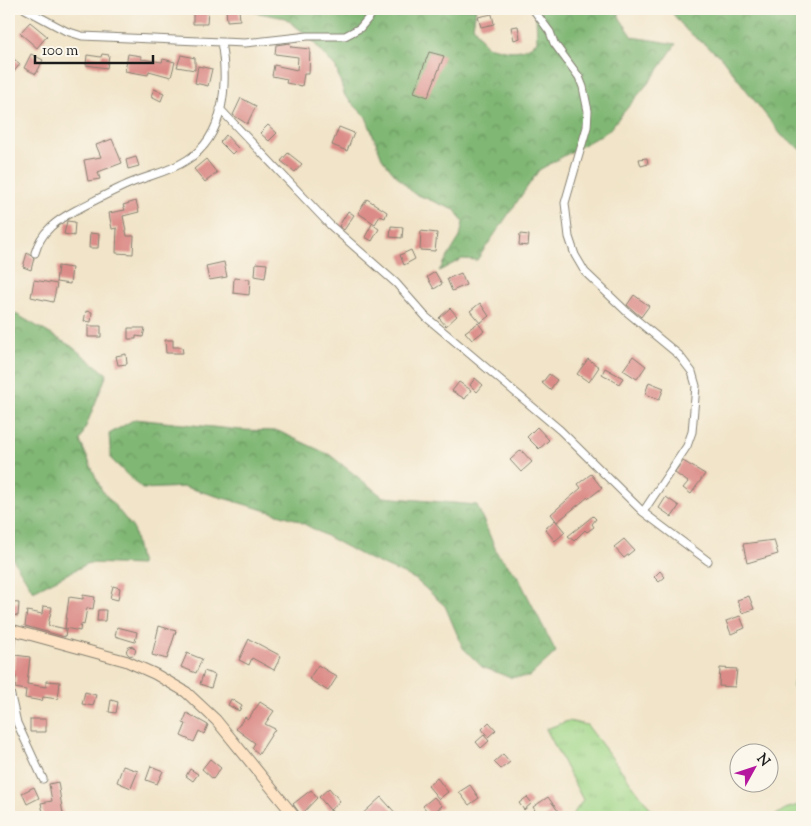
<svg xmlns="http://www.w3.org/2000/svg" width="811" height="826" font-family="'Sorts Mill Goudy',serif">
	<defs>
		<pattern id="grass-tufts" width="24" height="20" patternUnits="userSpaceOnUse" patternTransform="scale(1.25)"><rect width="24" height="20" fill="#a0d688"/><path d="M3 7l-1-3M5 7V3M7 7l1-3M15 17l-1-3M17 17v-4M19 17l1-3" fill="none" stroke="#89b775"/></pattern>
		<pattern id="forest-crowns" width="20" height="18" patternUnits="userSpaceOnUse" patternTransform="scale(1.25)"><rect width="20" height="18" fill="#80b774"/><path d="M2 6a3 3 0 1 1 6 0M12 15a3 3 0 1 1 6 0" fill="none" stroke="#68945e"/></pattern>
	</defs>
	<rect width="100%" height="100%" fill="#fbf7ec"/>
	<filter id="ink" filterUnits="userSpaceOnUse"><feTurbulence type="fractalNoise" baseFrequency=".02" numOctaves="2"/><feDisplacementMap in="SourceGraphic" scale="10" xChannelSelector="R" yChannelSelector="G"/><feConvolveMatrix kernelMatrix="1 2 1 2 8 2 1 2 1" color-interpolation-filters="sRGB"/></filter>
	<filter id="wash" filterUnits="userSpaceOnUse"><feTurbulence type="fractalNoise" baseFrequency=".0096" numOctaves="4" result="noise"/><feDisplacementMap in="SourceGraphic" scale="20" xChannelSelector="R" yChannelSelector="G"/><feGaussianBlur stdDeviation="1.12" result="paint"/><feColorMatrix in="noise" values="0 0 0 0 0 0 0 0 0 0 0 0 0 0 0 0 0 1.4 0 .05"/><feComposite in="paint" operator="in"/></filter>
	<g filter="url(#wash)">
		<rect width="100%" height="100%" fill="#f1e4c8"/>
		<path fill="url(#grass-tufts)" stroke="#5e7952" d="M802,643V702L793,686Z
			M568,721L587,725L657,817H571L583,800L546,729Z
			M802,804V817H773L785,809Z"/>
		<path fill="url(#forest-crowns)" stroke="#4e6a48" d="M248,9H476L473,26L486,46C508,50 517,56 537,42L536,15L539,9H619V17L633,37L676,44L654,76L608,131L539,170L477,260L462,259L439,271L460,237L463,222L455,210L413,193L393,172L382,158L366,117L345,96L336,68L308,36L285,18L254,12Z
			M669,9H802V150L782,136L720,56L687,31Z
			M9,310L71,346L107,374L80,441L101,489L133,528L141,565L89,563L33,591L9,553Z
			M135,419L241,430L278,431L330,455L383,497L477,505L497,553L517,575L556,652L529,677H509L482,667L463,648L445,606L415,579L365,557L295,519L185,487L142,489L111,459L109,434Z"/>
		<g id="blocks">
			<path fill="#dc8c88" d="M193,9H208L207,24H193Z
				M226,9H239L240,20L227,21Z
				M492,14L494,24L481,27L478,17Z
				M30,22L47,36L37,48L20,33Z
				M518,26L520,38L514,40L511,27Z
				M290,43L291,47L310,49L309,74H304L302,86L286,83L287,79L272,76L274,65L297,70L298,57L275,54L276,45Z
				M429,52L444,56L428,97L414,92Z
				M31,54L43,60L36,74L24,68Z
				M102,54L109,55L107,68L86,65L87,55L101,57Z
				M128,54L141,56V59L162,62L163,59L175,62L171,77L149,71L148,75L125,71Z
				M9,55L20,64L9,78Z
				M181,55L195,58V70L177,67Z
				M198,66L212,69L208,86L195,83Z
				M154,89L164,93L161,101L151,96Z
				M241,98L256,106L247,124L233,115Z
				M268,125L277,133L269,141L260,133Z
				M339,127L354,133L347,151L332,145Z
				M226,135L238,148L232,154L220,142Z
				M112,139L122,163L98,172L100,179L88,181L84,160L101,157L96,145Z
				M288,153L302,164L295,172L281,161Z
				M136,157L139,166L128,169L126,160Z
				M647,158L648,164L641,166L639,159Z
				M206,159L217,173L205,182L194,169Z
				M367,199L387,212L385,218L380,216L375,224L358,213Z
				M136,201L139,212L123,216L127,236H134L133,254L116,253L117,228L112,229L109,213L125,210L123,205Z
				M348,211L354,215L344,230L339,226Z
				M67,221L75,222L74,236L64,234Z
				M372,224L379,229L372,241L365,237Z
				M391,226L403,227L402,238L390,237Z
				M421,231L437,233L435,251L420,250Z
				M90,233L99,234L98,248H89Z
				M520,234L529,235L528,246L519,245Z
				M411,250L415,259L404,265L400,255Z
				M27,253L34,258L31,270L23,267Z
				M224,262L227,277L209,280L206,266Z
				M256,263L267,264L265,278L255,276Z
				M58,266L72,268L70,284L56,282Z
				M435,272L442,284L434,289L427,277Z
				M461,273L466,285L452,291L447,279Z
				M234,278L250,279L249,295L233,293Z
				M34,280L57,284L53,302L31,297Z
				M634,295L649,306L641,317L627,305Z
				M480,303L489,316L480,323L470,311Z
				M450,308L457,316L446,326L439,318Z
				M86,311L92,312L91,322L84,321Z
				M478,323L484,331L472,340L465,332Z
				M88,326H101V337H88Z
				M128,328H145L143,337L136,336V339H128Z
				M165,340H173V347H182L183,353H166Z
				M126,354L127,364L118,365L116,356Z
				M633,356L646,366L637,379L623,370Z
				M588,359L599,367L589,382L577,374Z
				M605,368L623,378L619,384L602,374Z
				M549,374L557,380L550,390L542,383Z
				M475,378L483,385L477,392L470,385Z
				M459,382L471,390L465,399L452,391Z
				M649,382L664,388L659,400L645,394Z
				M537,427L549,440L539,449L527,437Z
				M521,450L532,462L521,472L510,460Z
				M683,461L705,474L691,494L683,488L688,482L675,473Z
				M591,474L602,488L589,498L588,497L557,522L551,514L581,488L578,484Z
				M666,497L679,506L672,517L659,508Z
				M593,516L596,519L592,524L594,527L587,532L585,530L574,541L568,536Z
				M555,520L565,532L555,541L545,529Z
				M624,539L634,550L624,558L614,547Z
				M774,540L778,554L747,563L743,544Z
				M660,571L665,577L659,582L654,577Z
				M113,586L120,588L118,600L110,598Z
				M83,595L95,597L93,609L87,608L84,625L81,624L80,631L65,628L69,597L83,599Z
				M749,596L754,609L742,613L737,600Z
				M9,602L19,603L18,616L9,614Z
				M43,606L52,607L48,625L66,629L65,637L25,626L27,611L42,614Z
				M98,610H106L105,621H97Z
				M740,616L745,628L731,634L726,621Z
				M159,626L176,631L167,659L152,655Z
				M117,627L137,632L135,642L115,636Z
				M249,639L281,656L274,670L252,658L249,665L239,660Z
				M126.5 651a4.5 4.5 0 1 1 9 0a4.5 4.5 0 1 1-9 0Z
				M187,653L202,659L196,673L181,667Z
				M15,655L30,657L27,684L46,687V681L60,682L58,699L43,697L42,701L25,698L26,690L15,688L16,677L9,676V673L14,669Z
				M318,665L337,677L328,691L309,679Z
				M720,668L737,669L735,687L719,686Z
				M204,671L215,675L211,688L200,684Z
				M85,692L96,695L93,706L82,704Z
				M231,699L242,706L239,711L228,705Z
				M111,700L118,702L116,713L109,712Z
				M260,702L274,711L265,724L275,729L259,754L252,748L255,743L236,729L245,717L248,719Z
				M187,713L208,725L204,734L199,731L194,742L181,736L186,724L183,723Z
				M30,719H46V732H30Z
				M489,722L496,730L488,737L482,729Z
				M484,735L489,741L481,748L476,742Z
				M503,754L510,762L501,769L494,762Z
				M210,759L221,768L213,779L202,769Z
				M123,766L138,771L131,788L117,782Z
				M151,766L163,771L157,784L146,780Z
				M190,769L198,774L193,781L186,776Z
				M437,778L448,792L439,799L428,786Z
				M58,782L63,814L44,817L41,803L52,801L49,784Z
				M470,785L479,798L469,805L459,792Z
				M34,787L39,798L27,804L22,793Z
				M329,788L340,801L330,810L319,797Z
				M311,790L317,798L301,815L293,804Z
				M381,797L399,817H359Z
				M434,797L442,806L430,815L423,806Z
				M527,797L532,803L524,810L519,803Z
				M548,797L561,815L557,817H544L550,812H536L533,807Z
				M331,810L337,817H322Z"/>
		</g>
	</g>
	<g filter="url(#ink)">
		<use href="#blocks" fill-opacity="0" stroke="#868072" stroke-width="1"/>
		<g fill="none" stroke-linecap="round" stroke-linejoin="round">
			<g stroke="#868072" stroke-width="9">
				<path id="street" d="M25,9L66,31L82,36L245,43L308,36H345L360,28L376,9
					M533,9L550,32L554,43L579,77L583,87L588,111L587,127L565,203L569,237L575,255L585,272L627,312L679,355L692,372L696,386L692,432L687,446L643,512
					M220,109L330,225L396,283L426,317L560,430L643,512L708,561
					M35,253C41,231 57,220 76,210C94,201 112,191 131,183C150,175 169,172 187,160C226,136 228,82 221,42
					M9,666L12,630
					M9,687L17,723L43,779"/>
			</g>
			<g stroke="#868072" stroke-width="12">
				<path id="secondary" d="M9,629L126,661L155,674L186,692L216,720L295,817"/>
			</g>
			<use href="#street" stroke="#fff" stroke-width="7"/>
			<use href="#secondary" stroke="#fee4c5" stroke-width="10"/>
		</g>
	</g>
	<rect width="811" height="826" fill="none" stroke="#fbf7ec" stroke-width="30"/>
	<g transform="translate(754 768) rotate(50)"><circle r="24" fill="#fbf7ec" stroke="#a29f99"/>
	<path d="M0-4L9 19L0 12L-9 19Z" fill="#b5179e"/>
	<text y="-8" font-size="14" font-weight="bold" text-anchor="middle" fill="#1c1c1c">N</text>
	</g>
	<path d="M35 55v8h118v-8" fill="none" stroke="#1c1c1c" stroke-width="2.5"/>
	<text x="42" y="55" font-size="15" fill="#1c1c1c" stroke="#fbf7ec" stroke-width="4" paint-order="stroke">100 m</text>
</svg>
